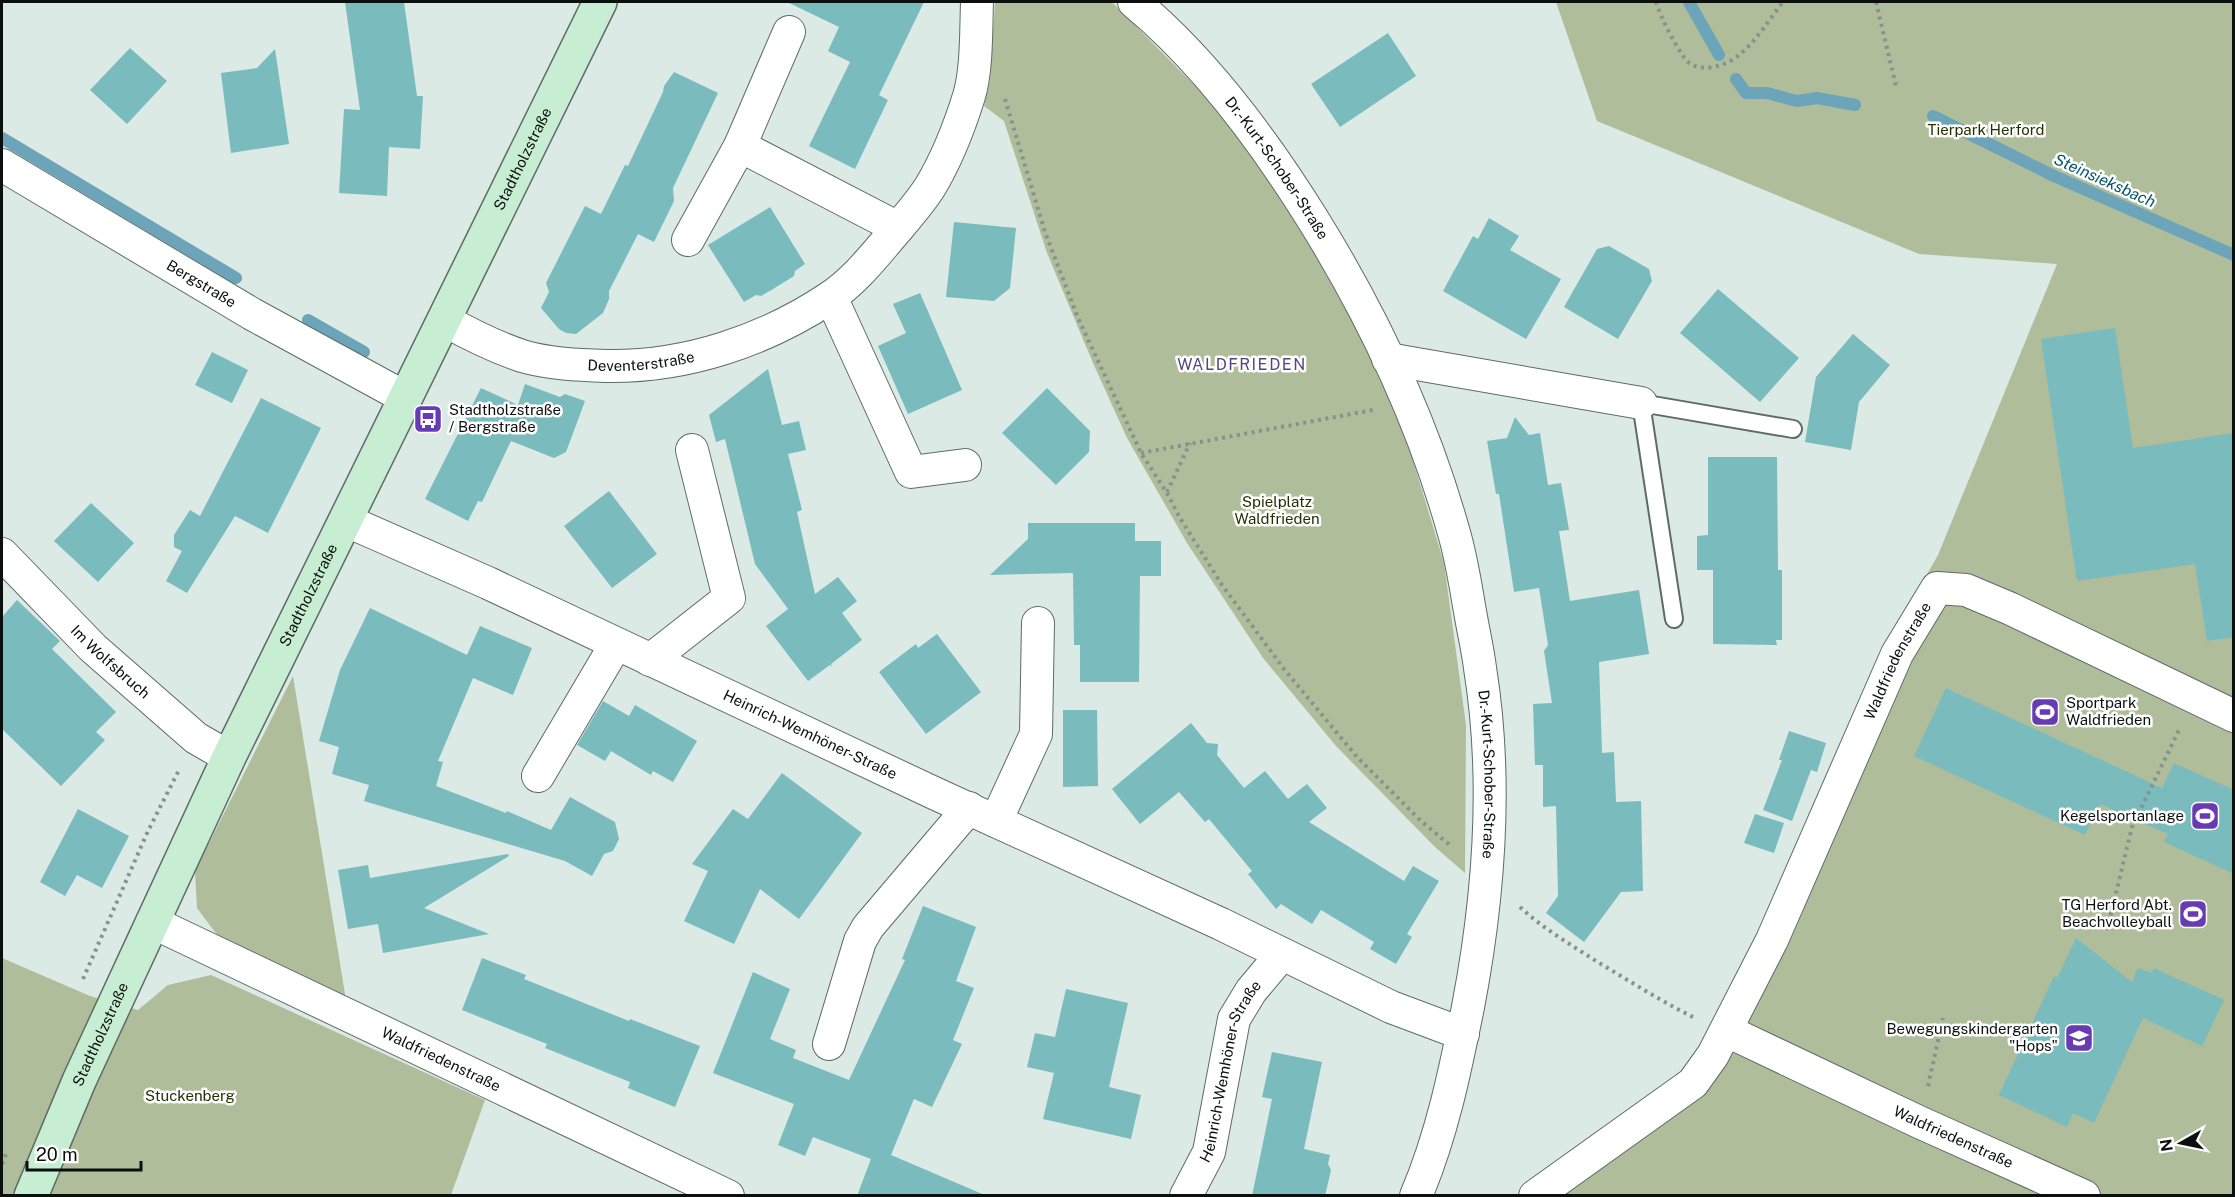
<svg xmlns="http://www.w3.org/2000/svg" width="2235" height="1197" font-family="'Public Sans',sans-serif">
	<rect width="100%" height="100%" fill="#dbeae5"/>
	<path fill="#afbd9a" d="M995,2H1110L1114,4L1217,108L1291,211L1358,332L1405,434L1444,563L1466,725L1465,873L1435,847L1336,746L1263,658L1187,543L1127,438L1093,363L1047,253L1004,121L984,106L990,80Z
		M1556,2H2233V1195L1517,1196L1690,1070L1738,994L1884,650L1938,555L2057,264L1919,254L1597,121Z
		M293,676L346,1000L221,940L197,908L195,871Z
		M2,958L90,996L138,1010L168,985L211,975L485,1100L451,1195H2Z"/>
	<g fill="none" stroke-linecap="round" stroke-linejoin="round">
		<path stroke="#6ca4b9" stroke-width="12" d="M1689,2L1719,55
			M1736,79L1746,93H1767L1797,101L1817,98L1855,105
			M1933,116L2054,176L2234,255
			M2,138L236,278
			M308,320L364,352"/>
	</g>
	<path fill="#7abbbd" d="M345,2H404L417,96H423L420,149L389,147L387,196L339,193L344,109L360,110Z
		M787,2H924L879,95L888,100L855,169L809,146L850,62L828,51L839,27Z
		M1388,33L1416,76L1340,127L1311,84Z
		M130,48L167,81L127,124L90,90Z
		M275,49L289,144L231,153L221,73L257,68Z
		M674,72L718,93L673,188L674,201L654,242L638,234L609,291V299L603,313L576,334L566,333L559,329L541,308L549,292L546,283L585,206L601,214L625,165L628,166L663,92L664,86Z
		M770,207L805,264L795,271L794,276L773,289L761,296L756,295L744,302L708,245Z
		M1489,218L1519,236L1510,250L1561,279L1526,339L1443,291L1473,236L1478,239Z
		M954,222L1016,228L1010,288L994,301L946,297Z
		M1609,246L1649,269L1652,281L1618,339L1564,307L1597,249Z
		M1718,289L1799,358L1760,402L1680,333Z
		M920,293L962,390L908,414L878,346L906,333L893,304Z
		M2115,328L2133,448L2234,433V637L2207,641L2195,564L2077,581L2041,339Z
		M1853,334L1890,365L1859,402L1851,450L1805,442L1816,377Z
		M212,352L248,370L232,403L195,385Z
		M768,369L782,425L799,421L806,450L788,454L802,510L797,512L815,594L838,577L857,601L842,613L862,640L831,664L832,667L830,665L808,681L766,626L788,609L755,564L725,439L716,442L709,415Z
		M525,384L560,397L565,394L585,401L566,452L554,458L511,441L482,502L478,501L468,521L425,499L481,388L518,405Z
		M1047,388L1090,431L1089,452L1056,485L1002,433Z
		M261,398L321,428L268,533L235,516L187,593L166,581L182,551L174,547V535L190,510L200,516Z
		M1515,417L1529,435L1540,433L1548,485L1561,483L1569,530L1559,531L1570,601L1639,590L1649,654L1599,662L1602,753L1614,752L1616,802L1641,801L1643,891L1621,892L1584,942L1546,913L1558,896L1556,806L1543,807V765H1535L1533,704L1552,703L1544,651L1548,645L1539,588L1514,592L1499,494H1496L1487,441L1507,438Z
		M1708,457H1777L1778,570H1782V640H1776L1777,645L1713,644V570H1697V536L1708,535Z
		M609,491L657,554L612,588L564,526Z
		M91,503L134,543L98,582L54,541Z
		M1028,523H1135V541H1161V576H1140L1139,682H1080V645H1074L1073,573L990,575L1028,539Z
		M17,600L60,641L52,649L116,712L96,732L105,740L61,786L2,729V617Z
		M370,608L467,655L480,626L532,648L513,695L473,678L438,761L443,762L436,786L506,813L507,811L551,830L570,797L615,822L619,839L613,851L604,854L592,876L565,861L364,801L369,785L332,774L339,747L319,741L340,670Z
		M937,634L981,692L926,734L879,672L916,644L918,648Z
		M1946,688L2162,788L2174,763L2234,790V874L2164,842L2168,834L2100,804L2085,835L1914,756Z
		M603,701L629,716L635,705L697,741L673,782L653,771L651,775L611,751L605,761L577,745Z
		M1063,710H1097L1098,786L1063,787Z
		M1191,723L1207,743L1218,744L1217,755L1244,788L1265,771L1288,799L1307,784L1327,808L1309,822L1404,881L1413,866L1439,881L1407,934L1412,937L1396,964L1370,949L1374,942L1321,910L1312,924L1281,904L1276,909L1248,874L1252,871L1209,819L1205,822L1179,792L1140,824L1112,789Z
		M1789,731L1826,743L1817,772L1811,770L1792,821L1763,810L1782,760H1779Z
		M782,773L862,833L799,919L760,889L734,944L684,921L708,871L692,864L733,809L748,819Z
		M78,809L129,836L102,888L77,875L65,896L40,882Z
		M1755,814L1784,823L1774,853L1744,843Z
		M508,854L509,856L424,908L489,934L383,953L378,924L348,929L338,870L368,865L370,878Z
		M923,906L976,927L956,981L974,988L953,1040L962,1044L932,1107L914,1099L891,1155L987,1196H857L871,1159L813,1137L805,1156L778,1145L794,1104L713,1073L753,972L790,989L770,1039L796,1050L793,1058L849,1080L905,960L902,959Z
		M2076,938L2132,982L2138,968L2152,973L2154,968L2224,1000L2202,1046L2143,1018L2094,1123L2073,1113L2067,1127L1999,1095L2054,976L2057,978Z
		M482,958L526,975L524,979L629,1021L630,1019L700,1046L675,1107L628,1088L630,1082L545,1048L547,1044L462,1010Z
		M1066,989L1128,1003L1109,1087L1141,1095L1131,1139L1043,1119L1054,1073L1027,1067L1035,1033L1055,1037Z
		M1272,1052L1322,1062L1304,1149L1330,1155L1328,1164L1331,1170L1325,1196H1252L1272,1099L1262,1097Z"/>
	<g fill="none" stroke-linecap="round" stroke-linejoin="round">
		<g stroke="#5e6b67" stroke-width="20">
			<path id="lane" d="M1674,619L1641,403L1793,429"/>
		</g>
		<g stroke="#5e6b67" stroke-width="34">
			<g id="street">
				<path id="s1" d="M1134,2C1204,60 1264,141 1312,218C1373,316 1423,422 1454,533C1462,560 1466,589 1471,617C1474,634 1478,651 1480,668C1498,779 1489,897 1468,1007C1455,1071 1442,1135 1416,1196"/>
				<path d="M740,146L898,228"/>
				<path id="s2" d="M2,165L252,314L406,398"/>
				<path d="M688,240L740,146L789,32"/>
				<path d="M831,297L911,472L965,465"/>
				<path id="s3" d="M444,320C469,334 495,347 522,356C549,364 580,365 608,366C686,367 764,341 829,298C852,283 870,261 887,241C901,224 918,206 930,187C947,159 959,128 969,96C977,70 976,29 977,2"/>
				<path d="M1388,359L1641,403"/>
				<path id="s4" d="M347,521L488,583L934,793L1221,924L1391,1007L1463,1034"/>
				<path id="s5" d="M2,554L93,648L196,738L229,757"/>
				<path d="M650,660L729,598L692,450"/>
				<path d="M538,776L616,644"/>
				<path d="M996,821L1036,734L1038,623"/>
				<path id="s6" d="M152,922L728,1196"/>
				<path id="s7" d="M1727,1031L1919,1122L2084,1196"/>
				<path d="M829,1044L860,941L868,927L969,808"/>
				<path id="s8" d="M1186,1196L1209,1152L1234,1019L1251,991L1282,954"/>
				<path id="s9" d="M1535,1196L1693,1083L1713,1055L1772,940L1897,654L1937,588L1966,590L2011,609L2234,716"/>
			</g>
		</g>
		<g stroke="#5e6b67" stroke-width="36">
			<g id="secondary">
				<path id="s10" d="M31,1196L79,1081L229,757L600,2"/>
			</g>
		</g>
		<path stroke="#87928e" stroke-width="4" stroke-dasharray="3 4.5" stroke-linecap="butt" d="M1656,2C1660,16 1678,52 1688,62C1699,72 1721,67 1732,60C1753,47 1768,21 1783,2
			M1876,2L1896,86
			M1005,99L1045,232L1078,318L1141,453L1167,493L1180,518L1222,585L1284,669L1357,757L1422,822L1451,846
			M1141,453L1373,410
			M1167,492L1190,443
			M1520,907C1542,928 1570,944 1596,961C1628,980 1659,1000 1693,1017
			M2107,930L2132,827L2180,728
			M83,979L148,831L180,768
			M1928,1086L1943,1018
			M2,1164L6,1154"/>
		<use href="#lane" stroke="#fff" stroke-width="16"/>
		<use href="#street" stroke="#fff" stroke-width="32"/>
		<use href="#secondary" stroke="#c7eed3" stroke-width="33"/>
	</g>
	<defs>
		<g id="bus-square" transform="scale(1.5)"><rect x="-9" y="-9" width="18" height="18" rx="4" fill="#673bb3" stroke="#fff"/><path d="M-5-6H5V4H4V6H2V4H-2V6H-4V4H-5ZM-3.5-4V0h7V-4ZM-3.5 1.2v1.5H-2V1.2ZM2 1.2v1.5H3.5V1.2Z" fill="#fff"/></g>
		<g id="stadium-square" transform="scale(1.5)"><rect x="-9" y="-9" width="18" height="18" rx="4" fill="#673bb3" stroke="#fff"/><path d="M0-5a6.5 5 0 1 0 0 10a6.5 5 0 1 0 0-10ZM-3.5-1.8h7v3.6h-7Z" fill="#fff"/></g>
		<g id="school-square" transform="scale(1.5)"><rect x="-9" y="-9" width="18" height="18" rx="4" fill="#673bb3" stroke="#fff"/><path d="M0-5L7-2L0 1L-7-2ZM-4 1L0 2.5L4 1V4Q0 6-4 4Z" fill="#fff"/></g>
	</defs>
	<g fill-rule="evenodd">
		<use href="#bus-square" x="428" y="419"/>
		<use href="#stadium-square" x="2045" y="712"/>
		<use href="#stadium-square" x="2205" y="816"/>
		<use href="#stadium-square" x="2193" y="914"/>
		<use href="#school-square" x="2079" y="1038"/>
	</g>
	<g text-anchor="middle" stroke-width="5" stroke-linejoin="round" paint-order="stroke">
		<g font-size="15" fill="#223100" stroke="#fff">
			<text x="1986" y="135">Tierpark Herford</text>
			<text x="1277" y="507">Spielplatz<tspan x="1277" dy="17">Waldfrieden</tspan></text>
			<text x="190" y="1101">Stuckenberg</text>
		</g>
		<g font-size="15" fill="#0b100e" stroke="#fff">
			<text dy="5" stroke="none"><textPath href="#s10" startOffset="1148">Stadtholzstraße</textPath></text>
			<text dy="5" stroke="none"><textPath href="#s1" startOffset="220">Dr.-Kurt-Schober-Straße</textPath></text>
			<text dy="5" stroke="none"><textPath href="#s2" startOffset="232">Bergstraße</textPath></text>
			<text dy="5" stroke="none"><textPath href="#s3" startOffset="206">Deventerstraße</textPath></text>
			<text dy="5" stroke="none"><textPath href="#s10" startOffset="662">Stadtholzstraße</textPath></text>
			<text dy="5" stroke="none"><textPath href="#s9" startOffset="664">Waldfriedenstraße</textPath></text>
			<text dy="5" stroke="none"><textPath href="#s5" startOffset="153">Im Wolfsbruch</textPath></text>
			<text dy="5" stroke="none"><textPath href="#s4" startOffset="510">Heinrich-Wemhöner-Straße</textPath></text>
			<text dy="5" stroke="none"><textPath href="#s1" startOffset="872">Dr.-Kurt-Schober-Straße</textPath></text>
			<text dy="5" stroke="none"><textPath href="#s10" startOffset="176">Stadtholzstraße</textPath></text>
			<text dy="5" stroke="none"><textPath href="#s6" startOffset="320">Waldfriedenstraße</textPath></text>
			<text dy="5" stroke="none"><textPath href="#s8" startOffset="134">Heinrich-Wemhöner-Straße</textPath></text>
			<text dy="5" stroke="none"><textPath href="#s7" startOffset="250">Waldfriedenstraße</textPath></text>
		</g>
		<g font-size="15" fill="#0b100e" stroke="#fff" text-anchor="end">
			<text x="449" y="415" text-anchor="start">Stadtholzstraße<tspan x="449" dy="17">/ Bergstraße</tspan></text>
			<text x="2066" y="708" text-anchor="start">Sportpark<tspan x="2066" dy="17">Waldfrieden</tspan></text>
			<text x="2184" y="821">Kegelsportanlage</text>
			<text x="2172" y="910">TG Herford Abt.<tspan x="2172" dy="17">Beachvolleyball</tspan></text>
			<text x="2058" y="1034">Bewegungskindergarten<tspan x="2058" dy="17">"Hops"</tspan></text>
		</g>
		<g font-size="16" font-style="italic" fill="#06576d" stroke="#fff">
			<text transform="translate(2105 180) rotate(24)" y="6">Steinsieksbach</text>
		</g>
		<g font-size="16" letter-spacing="1.5" fill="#564381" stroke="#fff">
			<text x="1242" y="370">WALDFRIEDEN</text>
		</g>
	</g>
	<rect width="2235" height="1197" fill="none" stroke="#0b100e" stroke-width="6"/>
	<g transform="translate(2181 1143) rotate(261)" stroke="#ffffff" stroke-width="4.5" paint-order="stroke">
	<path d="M0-4.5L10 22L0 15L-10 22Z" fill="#0b100e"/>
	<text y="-9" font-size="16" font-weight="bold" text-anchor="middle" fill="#0b100e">N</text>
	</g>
	<path d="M27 1161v9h114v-9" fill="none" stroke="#0b100e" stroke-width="3"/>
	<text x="36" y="1161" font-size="18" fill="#0b100e" stroke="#ffffff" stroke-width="4.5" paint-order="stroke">20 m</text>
</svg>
